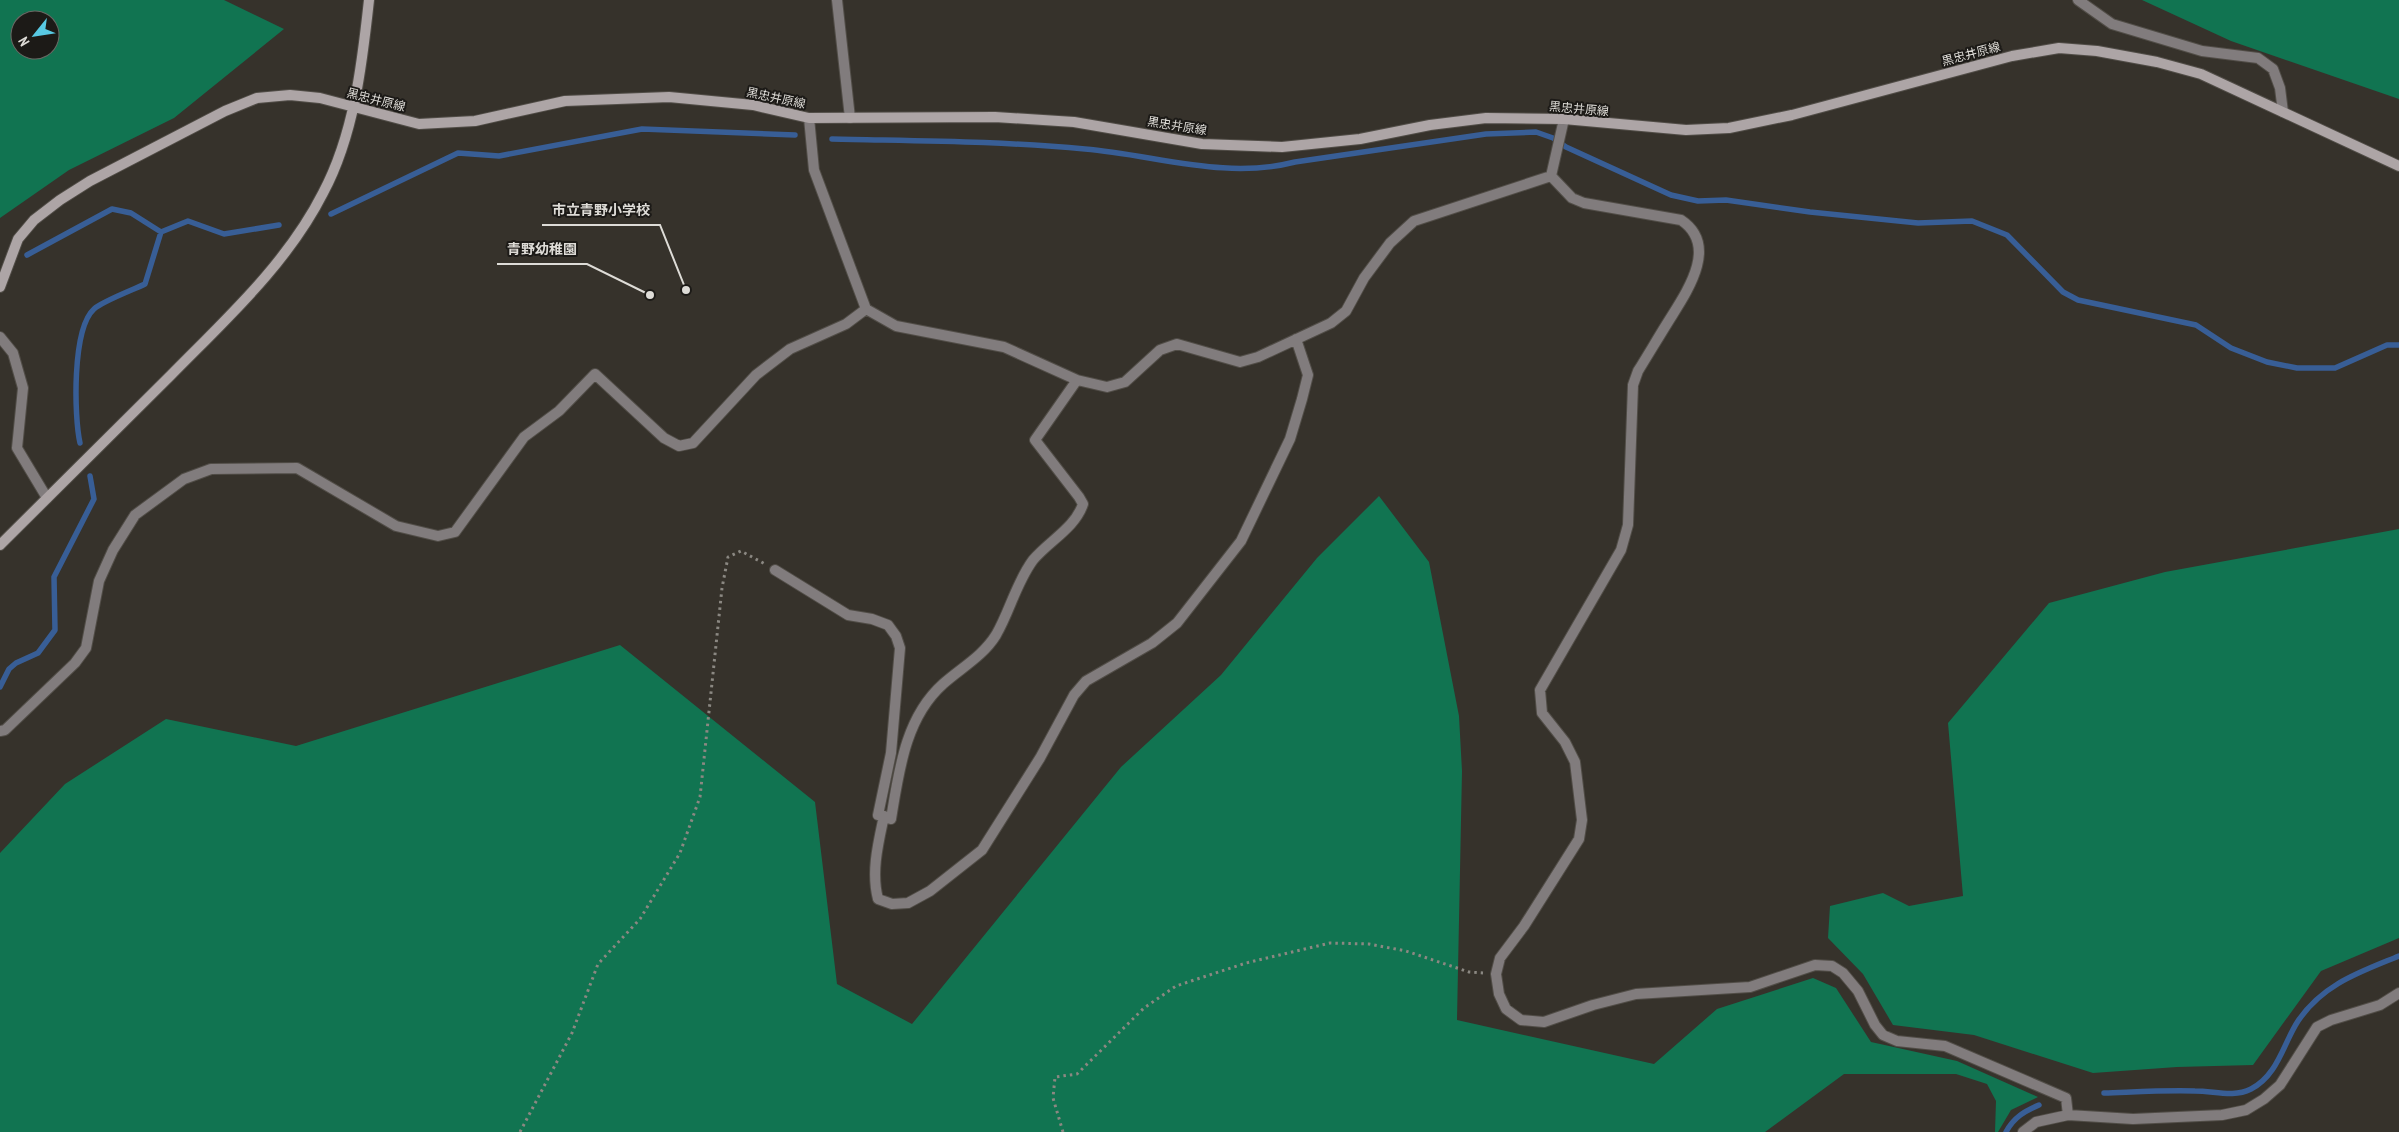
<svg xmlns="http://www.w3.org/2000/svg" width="2399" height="1132" font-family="'PT Sans Narrow','Noto Sans JP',sans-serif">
	<rect width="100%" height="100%" fill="#36322b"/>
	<path fill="#117451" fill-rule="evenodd" d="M0,0H224L284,29L174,118L69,170L0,218ZM20,20H50V50H20Z
		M2142,0H2399V99L2231,41Z
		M1379,496L1429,562L1459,716L1462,771L1457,1020L1654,1064L1717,1009L1813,978L1836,988L1871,1042L1957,1061L2038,1097L2011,1110L1998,1132H1995L1996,1101L1987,1084L1956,1074H1844L1765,1132H0V853L65,784L166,719L296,746L620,645L815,802L837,984L912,1024L1121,767L1221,675L1317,558Z
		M2399,529V938L2321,971L2253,1065L2177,1067L2093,1073L1974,1035L1893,1025L1863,974L1828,938L1830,906L1883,893L1909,906L1963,896L1948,723L2049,603L2165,572Z"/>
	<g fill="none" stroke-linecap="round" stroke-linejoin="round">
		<path stroke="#385e96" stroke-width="5.5" d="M832,139C916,141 1001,141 1085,149C1156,155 1225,180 1295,162L1486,134L1536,132L1553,138L1566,147L1671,195L1698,201L1726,200L1810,212L1918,223L1972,221L2007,235L2063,292L2078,300L2196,325L2231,348L2267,362L2297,368H2335L2387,345H2399
			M331,214L458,153L499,156L642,129L795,135
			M27,255L112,209L131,213L161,232L188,221L224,234L279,225
			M80,443C74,416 72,329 94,309C103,301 133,290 145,284L161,232
			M0,687L9,669L16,663L38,653L55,630L54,577L94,499L90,476
			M2104,1093C2134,1092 2165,1090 2195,1091C2215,1091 2233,1098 2251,1089C2278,1075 2283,1044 2298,1021C2323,984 2360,972 2399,956
			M2006,1132C2014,1117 2025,1111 2039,1105"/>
		<g stroke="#514d47" stroke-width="12">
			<path id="street" d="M837,0L850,118
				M2078,0L2112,24L2202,51L2258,58L2273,69L2280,88L2283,112
				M809,118L814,170L866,309L896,326L1004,347L1077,380L1107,387L1125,382L1160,350L1177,344L1240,362L1258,357L1331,323L1346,311L1364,278L1390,243L1414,221L1551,176
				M1551,176L1572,198L1584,203L1681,220C1720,246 1686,293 1668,322C1658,338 1648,355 1638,371L1633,385L1628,525L1621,550L1540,690L1542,713L1565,742L1575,762L1582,820L1579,839L1524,926L1500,958L1496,974L1499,994L1506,1009L1521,1020L1544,1022L1593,1005L1636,994L1750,987L1815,965L1832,966L1843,973L1858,991L1875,1025L1883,1035L1897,1041L1945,1046L2066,1098L2068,1115
				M1551,176L1564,119
				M0,337L13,353L23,388L17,448L47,498
				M775,570L848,615L872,619L888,625L896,636L900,648L891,753L878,815L891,819C899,771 905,718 943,684C961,668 983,656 996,635C1010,611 1016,583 1033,560C1049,541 1075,528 1083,504L1079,497L1035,440L1077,380
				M0,731L5,730L75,663L86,648L99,581L113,550L135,515L184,479L211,469L297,468L396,526L438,536L455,532L524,437L559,411L595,374L664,438L679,446L693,443L756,375L790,349L846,324L866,309
				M884,816C878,844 871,872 878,899L892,904L908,903L930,891L982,850L1040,758L1074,695L1086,681L1152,643L1177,623L1241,541L1290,439L1302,399L1308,375L1296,339
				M2023,1132L2036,1122L2068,1115L2133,1119L2222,1115L2246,1110L2264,1099L2280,1085L2317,1027L2331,1020L2380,1005L2399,993"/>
		</g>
		<g stroke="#514d47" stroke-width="12">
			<path id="secondary" d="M0,287L18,239L34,220L60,200L90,181L225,111L257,98L290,95L320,98L419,124L475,121L565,101L669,97L753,105L809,118L995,117L1074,122L1202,144L1282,147L1360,139L1430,125L1486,118L1564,119L1686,130L1729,128L1792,115L2012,56L2059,48L2097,51L2157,62L2201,74L2399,166
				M0,545C57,488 114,431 171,375C226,319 287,264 323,193C354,135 362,65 369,0"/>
		</g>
		<path stroke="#8b8882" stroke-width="3" stroke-dasharray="2.5 4" stroke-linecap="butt" d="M520,1132L572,1033L598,964L640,919L680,853L700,797L722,588L728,557L741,551L765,564
			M1063,1132L1053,1098L1055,1077L1077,1074L1144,1008L1176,986L1246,963L1330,943L1369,944L1406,951L1469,972L1483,973"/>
		<use href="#street" stroke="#817c7d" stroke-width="10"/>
		<use href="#secondary" stroke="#ada5a6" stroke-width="10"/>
	</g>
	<g text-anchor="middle" stroke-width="4" stroke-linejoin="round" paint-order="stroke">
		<g font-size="12" fill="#dedcd7" stroke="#1c1a17">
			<text transform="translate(1971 54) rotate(-15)" y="4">黒忠井原線</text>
			<text transform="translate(776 98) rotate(12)" y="4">黒忠井原線</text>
			<text transform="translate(376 100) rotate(14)" y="4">黒忠井原線</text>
			<text transform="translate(1579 109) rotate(5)" y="4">黒忠井原線</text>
			<text transform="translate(1177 126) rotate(9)" y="4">黒忠井原線</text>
		</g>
	</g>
	<path fill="none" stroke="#dedcd7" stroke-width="2" d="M686 290L660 225H542M650 295L587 264H497"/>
	<g fill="#dedcd7" stroke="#1c1a17" stroke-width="2">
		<circle cx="686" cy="290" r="5"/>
		<circle cx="650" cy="295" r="5"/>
	</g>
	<g font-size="14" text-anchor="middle" font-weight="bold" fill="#dedcd7" stroke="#1c1a17" stroke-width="4" stroke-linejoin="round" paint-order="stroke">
		<text x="601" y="215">市立青野小学校</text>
		<text x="542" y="254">青野幼稚園</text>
	</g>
	<g transform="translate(35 35) rotate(240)"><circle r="24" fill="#1c1a17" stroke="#6a6864"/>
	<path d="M0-4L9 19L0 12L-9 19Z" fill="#58c9e3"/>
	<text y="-8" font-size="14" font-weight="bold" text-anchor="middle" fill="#dedcd7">N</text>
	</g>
</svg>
